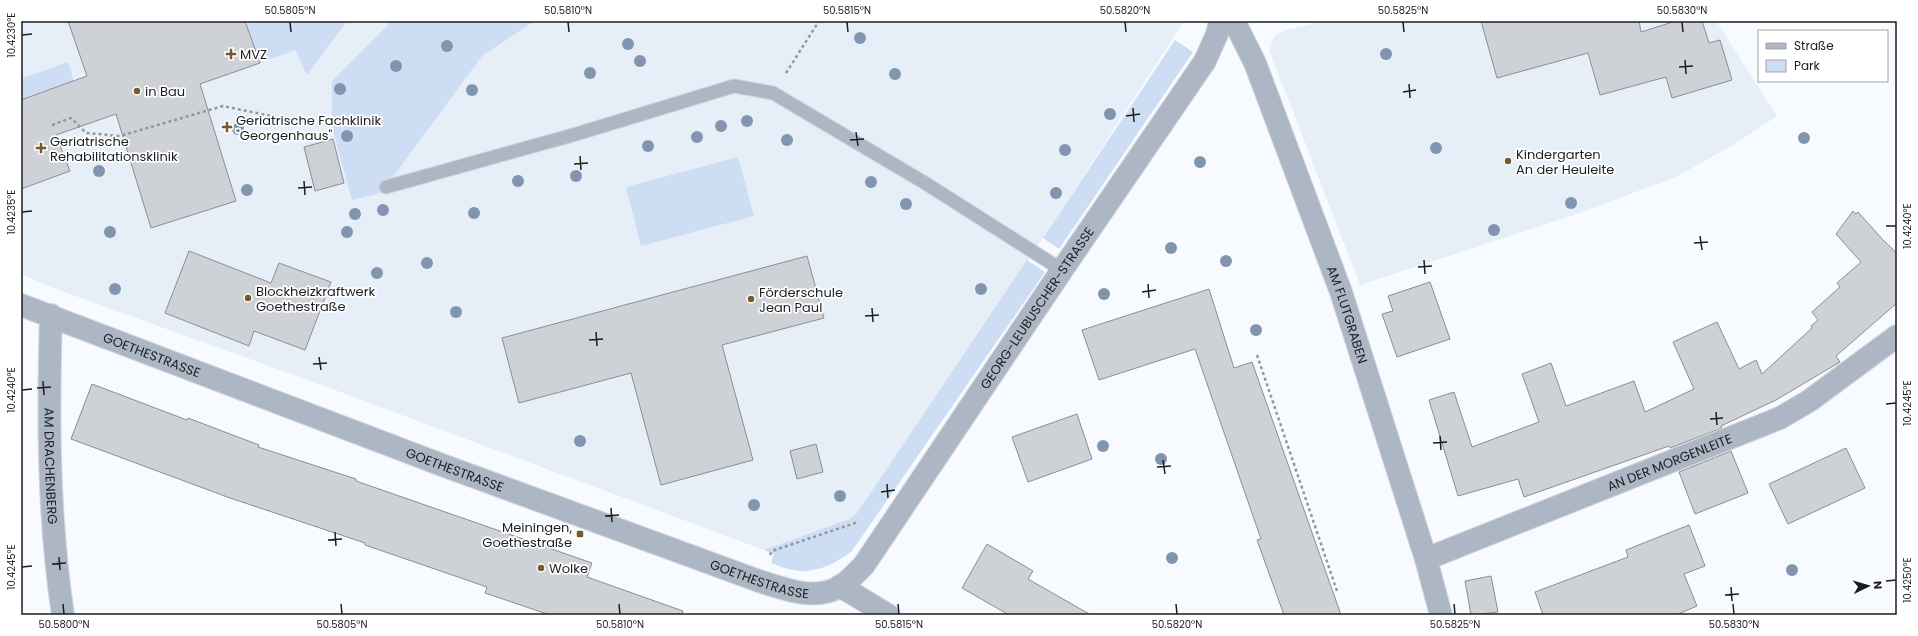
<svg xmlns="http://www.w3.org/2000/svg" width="1918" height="636" font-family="Poppins,sans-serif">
	<rect width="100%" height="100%" fill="#f7fafe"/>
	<path fill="#e6eef8" d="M21,21H1184L1043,238L857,513L849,519L764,550L316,383L56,289L21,274Z
		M1326,21H1716L1777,116L1733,145L1676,177L1571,216L1360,285L1270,52L1271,44L1275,36L1286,30Z"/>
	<path fill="#cdddf3" d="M253,21H347L307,75L295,50L260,63L246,24Z
		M392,21H534L482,56L381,193L352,200L332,127V81Z
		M1175,40L1193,52L1059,249L1043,238Z
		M68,62L74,82L21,100V79Z
		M738,157L754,216L641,246L626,187Z
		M1027,260L1045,272L852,551C824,572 803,577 771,563L774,554L764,550L849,519L857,513Z"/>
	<path fill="#ced1d5" stroke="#8c8e92" d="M68,21H245L260,63L200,84L236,201L151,228L116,114L56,135L70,171L21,189V100L87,76Z
		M1481,21H1639L1641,32L1676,21H1702L1709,43L1720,40L1732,80L1672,98L1666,77L1600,95L1588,53L1497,78Z
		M333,139L344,183L315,191L304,147Z
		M1853,211L1856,214L1858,212L1884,241L1897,253V303L1836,356L1840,362L1776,400L1721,426L1722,428L1670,448L1669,446L1524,497L1518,479L1458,496L1429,400L1454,392L1472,447L1539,422L1522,374L1551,363L1566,406L1634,381L1645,412L1694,389L1673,342L1717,322L1739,369L1756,360L1762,374L1812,328L1811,326L1818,320L1812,312L1840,287L1837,283L1861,262L1836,234Z
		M189,251L271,283L279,263L331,282L305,350L254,331L249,346L165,313Z
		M807,256L824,318L722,345L753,460L661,485L631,373L519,403L502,338Z
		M1430,282L1450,339L1397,357L1382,314L1393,311L1388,296Z
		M1209,289L1234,368L1252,362L1341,615H1284L1257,540L1261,539L1195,349L1099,380L1082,330Z
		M92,384L187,420L188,418L259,445L258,447L356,479V481L592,563L587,577L683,611L682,615H550L485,593L487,587L365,545V543L230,498L71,439Z
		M1077,414L1092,459L1028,482L1012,437Z
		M816,444L823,472L797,479L790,451Z
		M1846,448L1865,488L1788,524L1769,484Z
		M1731,451L1748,493L1695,514L1679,472Z
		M1689,525L1705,566L1684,574L1697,606L1676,615H1543L1535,592L1628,557L1626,550Z
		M987,544L1033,571L1028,579L1091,615H1009L962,588Z
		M1491,576L1498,612L1471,615L1465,581Z"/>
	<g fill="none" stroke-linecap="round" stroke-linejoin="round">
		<g stroke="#d4d7da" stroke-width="15">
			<path id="lane" d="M386,187L573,135L734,86L773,93L925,183L1062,270"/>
		</g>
		<g stroke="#d4d7da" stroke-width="24">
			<g id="street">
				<path id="s1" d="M1234,21L1255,63L1341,292L1426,559L1441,615"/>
				<path id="s2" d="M21,305L442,465L759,581C785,589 815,602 841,586C849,581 857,572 864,565L1062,270L1205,61L1217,34L1220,21"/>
				<path id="s3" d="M51,315C48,415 48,516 63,615"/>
				<path id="s4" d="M1426,559L1780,418L1809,401L1897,336"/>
				<path d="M840,586L888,615"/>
			</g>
		</g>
		<path stroke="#949698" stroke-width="2.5" stroke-dasharray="3 3" stroke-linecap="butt" d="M786,73L819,21
			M52,125L71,118L86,133L120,136L223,106L276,117
			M1257,355L1337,591
			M770,555L772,551L858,522"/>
		<use href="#lane" stroke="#acb6c5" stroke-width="13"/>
		<use href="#street" stroke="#acb6c5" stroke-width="22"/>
	</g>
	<g fill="#8295ae">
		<circle cx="860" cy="38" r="6"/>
		<circle cx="628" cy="44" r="6"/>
		<circle cx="447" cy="46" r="6"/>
		<circle cx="1386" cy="54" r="6"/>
		<circle cx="640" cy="61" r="6"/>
		<circle cx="396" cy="66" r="6"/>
		<circle cx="590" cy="73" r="6"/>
		<circle cx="895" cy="74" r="6"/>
		<circle cx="340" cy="89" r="6"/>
		<circle cx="472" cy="90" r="6"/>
		<circle cx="1110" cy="114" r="6"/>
		<circle cx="747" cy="121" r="6"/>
		<circle cx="721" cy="126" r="6"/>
		<circle cx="238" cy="129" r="6"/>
		<circle cx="347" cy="136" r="6"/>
		<circle cx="697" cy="137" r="6"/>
		<circle cx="1804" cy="138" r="6"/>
		<circle cx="787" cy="140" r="6"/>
		<circle cx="648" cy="146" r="6"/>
		<circle cx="1436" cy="148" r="6"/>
		<circle cx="1065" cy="150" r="6"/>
		<circle cx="1200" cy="162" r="6"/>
		<circle cx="99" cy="171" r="6"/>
		<circle cx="576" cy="176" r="6"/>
		<circle cx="518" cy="181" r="6"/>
		<circle cx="871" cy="182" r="6"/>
		<circle cx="247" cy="190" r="6"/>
		<circle cx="1056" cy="193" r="6"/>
		<circle cx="1571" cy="203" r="6"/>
		<circle cx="906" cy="204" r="6"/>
		<circle cx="383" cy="210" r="6"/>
		<circle cx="474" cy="213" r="6"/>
		<circle cx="355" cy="214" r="6"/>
		<circle cx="1494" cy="230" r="6"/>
		<circle cx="110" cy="232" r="6"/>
		<circle cx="347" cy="232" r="6"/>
		<circle cx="1171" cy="248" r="6"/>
		<circle cx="1226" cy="261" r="6"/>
		<circle cx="427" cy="263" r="6"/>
		<circle cx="377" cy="273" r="6"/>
		<circle cx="115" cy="289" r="6"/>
		<circle cx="981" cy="289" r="6"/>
		<circle cx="1104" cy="294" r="6"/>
		<circle cx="456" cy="312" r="6"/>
		<circle cx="1256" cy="330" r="6"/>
		<circle cx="580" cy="441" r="6"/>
		<circle cx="1103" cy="446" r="6"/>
		<circle cx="1161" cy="459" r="6"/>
		<circle cx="840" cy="496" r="6"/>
		<circle cx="754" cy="505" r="6"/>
		<circle cx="1172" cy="558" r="6"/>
		<circle cx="1792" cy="570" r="6"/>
	</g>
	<path fill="none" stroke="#1c1d1e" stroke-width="1.5" d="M290,22L291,32M568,22L569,32M847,22L848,32M1125,22L1126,32M1403,22L1404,32M1682,22L1683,32M22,35L32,34M1685,60L1686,74M1679,67L1693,66M1409,84L1410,98M1403,92L1416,90M1133,108L1134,122M1126,116L1140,114M856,132L858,146M850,140L864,139M580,156L581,170M574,164L588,163M304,181L305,195M298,188L312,187M22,212L32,211M1886,226H1896M1700,236L1702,250M1694,243L1708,242M1424,260L1425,274M1418,267L1432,266M1148,284L1149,298M1142,292L1156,290M872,308L873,322M865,316L879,315M596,332L597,346M589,340L603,339M319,357L321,370M313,364L327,363M43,381L44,395M37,388L51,387M22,390L32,389M1886,404L1896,403M1716,412L1717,425M1710,419L1723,418M1440,436L1441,450M1433,443L1447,442M1163,460L1165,474M1157,467L1171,466M887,484L888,498M881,492L895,490M611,508L612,522M605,516L619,515M335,532L336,546M328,540L342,539M59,557L60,570M52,564L66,563M22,567L32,566M1886,581L1896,580M1731,587L1732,601M1725,595L1739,594M63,604L64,614M341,604L342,614M619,604L620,614M898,604L899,614M1176,604L1177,614M1454,604L1455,614M1733,604L1734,614"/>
	<g fill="#76592c" stroke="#fff" stroke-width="1.5">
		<path d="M229 48h4v4h4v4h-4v4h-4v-4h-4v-4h4z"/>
		<circle cx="137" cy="91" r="4"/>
		<path d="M225 121h4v4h4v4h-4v4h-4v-4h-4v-4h4z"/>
		<path d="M39 142h4v4h4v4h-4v4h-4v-4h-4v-4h4z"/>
		<circle cx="1508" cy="161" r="4"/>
		<circle cx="248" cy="298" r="4"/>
		<circle cx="751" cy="299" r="4"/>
		<rect x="576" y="530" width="8" height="8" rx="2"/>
		<circle cx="541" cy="568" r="4"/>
	</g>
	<g text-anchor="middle" stroke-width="3.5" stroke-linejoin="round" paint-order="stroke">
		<g font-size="13" fill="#1c1d1e" stroke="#fff" text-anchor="start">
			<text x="240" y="59">MVZ</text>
			<text x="145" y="96">in Bau</text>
			<text x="236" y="125">Geriatrische Fachklinik<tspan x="236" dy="15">"Georgenhaus"</tspan></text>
			<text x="50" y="146">Geriatrische<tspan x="50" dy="15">Rehabilitationsklinik</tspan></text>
			<text x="1516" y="159">Kindergarten<tspan x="1516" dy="15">An der Heuleite</tspan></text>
			<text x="256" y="296">Blockheizkraftwerk<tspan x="256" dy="15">Goethestraße</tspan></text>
			<text x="759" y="297">Förderschule<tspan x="759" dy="15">Jean Paul</tspan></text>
			<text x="572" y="532" text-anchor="end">Meiningen,<tspan x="572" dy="15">Goethestraße</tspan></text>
			<text x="549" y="573">Wolke</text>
		</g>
		<g font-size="13" fill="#1c1d1e" stroke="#fff">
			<text dy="5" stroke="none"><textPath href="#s2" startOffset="1214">GEORG-LEUBUSCHER-STRASSE</textPath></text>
			<text dy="5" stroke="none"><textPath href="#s1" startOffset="315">AM FLUTGRABEN</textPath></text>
			<text dy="5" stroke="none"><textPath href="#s2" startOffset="140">GOETHESTRASSE</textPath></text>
			<text dy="5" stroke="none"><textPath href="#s4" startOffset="262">AN DER MORGENLEITE</textPath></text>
			<text dy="5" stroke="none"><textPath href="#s3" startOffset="151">AM DRACHENBERG</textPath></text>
			<text dy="5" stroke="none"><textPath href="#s2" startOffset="464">GOETHESTRASSE</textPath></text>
			<text dy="5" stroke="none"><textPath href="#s2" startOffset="788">GOETHESTRASSE</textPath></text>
		</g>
	</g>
	<rect width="1918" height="636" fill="none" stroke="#ffffff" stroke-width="44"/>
	<rect x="1758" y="30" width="130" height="52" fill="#ffffff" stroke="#a4a5a5"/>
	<rect x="1766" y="43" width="20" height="6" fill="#acb6c5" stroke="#a4a5a5"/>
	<text x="1794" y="50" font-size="12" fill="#1c1d1e">Straße</text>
	<rect x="1766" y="60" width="20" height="12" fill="#cdddf3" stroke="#a4a5a5"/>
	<text x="1794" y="70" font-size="12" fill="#1c1d1e">Park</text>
	<g transform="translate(1868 586) rotate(85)" stroke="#ffffff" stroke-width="3" paint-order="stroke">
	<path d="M0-3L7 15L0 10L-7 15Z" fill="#1c1d1e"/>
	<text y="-6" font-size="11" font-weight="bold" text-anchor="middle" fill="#1c1d1e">N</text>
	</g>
	<rect x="22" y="22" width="1874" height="592" fill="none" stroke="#1c1d1e" stroke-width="1.5"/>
	<g font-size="10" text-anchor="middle" fill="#1c1d1e">
		<text x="290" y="14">50.5805°N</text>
		<text x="568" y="14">50.5810°N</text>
		<text x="847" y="14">50.5815°N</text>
		<text x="1125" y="14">50.5820°N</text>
		<text x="1403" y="14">50.5825°N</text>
		<text x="1682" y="14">50.5830°N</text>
		<text transform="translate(11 35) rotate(-90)" y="4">10.4230°E</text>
		<text transform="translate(11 212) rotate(-90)" y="4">10.4235°E</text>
		<text transform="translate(1907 226) rotate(-90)" y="4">10.4240°E</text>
		<text transform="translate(11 390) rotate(-90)" y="4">10.4240°E</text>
		<text transform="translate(1907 403) rotate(-90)" y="4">10.4245°E</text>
		<text transform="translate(11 567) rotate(-90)" y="4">10.4245°E</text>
		<text transform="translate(1907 580) rotate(-90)" y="4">10.4250°E</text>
		<text x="64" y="628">50.5800°N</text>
		<text x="342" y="628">50.5805°N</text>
		<text x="620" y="628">50.5810°N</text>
		<text x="899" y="628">50.5815°N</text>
		<text x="1177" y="628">50.5820°N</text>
		<text x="1455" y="628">50.5825°N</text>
		<text x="1734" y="628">50.5830°N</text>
	</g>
</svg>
